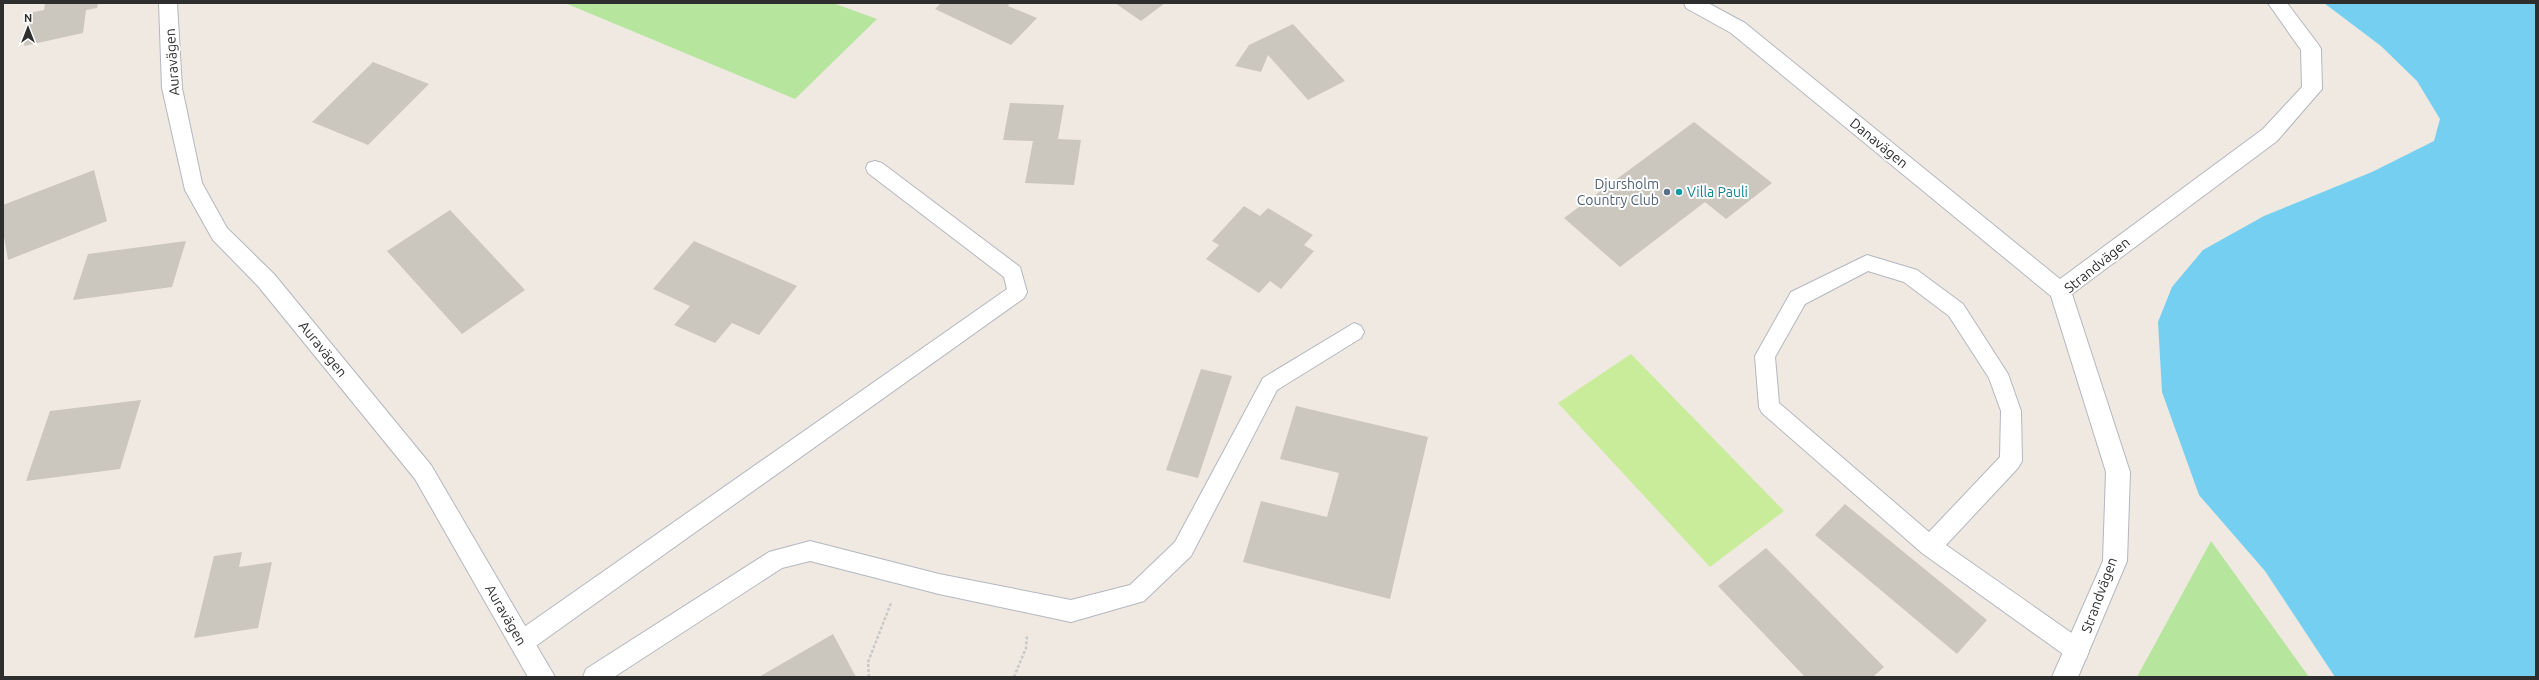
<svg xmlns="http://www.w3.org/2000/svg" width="2539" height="680" font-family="Ubuntu,sans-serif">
	<rect width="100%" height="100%" fill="#efe9e1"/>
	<path fill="#b6e59e" d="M565,3H833L877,19L795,99Z
		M2211,541L2309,677H2137Z"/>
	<path fill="#c9ec9a" d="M1631,354L1784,511L1710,567L1558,403Z"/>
	<path fill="#75cff0" d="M2324,3H2536V677H2335L2265,571L2199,495L2162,392L2158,322L2172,287L2203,250L2264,216L2372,172L2434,141L2440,119L2417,81L2381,46Z"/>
	<path fill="#cbc7bf" d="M45,3H98L97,8L86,10L83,33L24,46L29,13L44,10Z
		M941,3H1010L1008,6L1037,18L1011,45L935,9Z
		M1115,3H1165L1141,21Z
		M1293,24L1345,81L1308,100L1268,55L1261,72L1235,66L1249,45Z
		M373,62L429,84L368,145L312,122Z
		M1010,103L1064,105L1058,139L1081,140L1074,185L1025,183L1033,141L1003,140Z
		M1694,122L1772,183L1726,219L1705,202L1620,267L1564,218Z
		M94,170L107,221L8,260L3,231V205Z
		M1244,206L1260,216L1268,208L1313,235L1304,245L1314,251L1281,289L1270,281L1259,293L1206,259L1219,245L1212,241Z
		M450,210L525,290L462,334L387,251Z
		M186,241L172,287L73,300L88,254Z
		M694,241L797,286L759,335L732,323L715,343L674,325L690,306L653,289Z
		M1201,369L1232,376L1198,478L1166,470Z
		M141,400L120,469L26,481L50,411Z
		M1296,406L1428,437L1390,599L1243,562L1261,501L1327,517L1339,473L1280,459Z
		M1845,504L1987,620L1957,654L1815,535Z
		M1766,548L1884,667L1873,677H1805L1718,586Z
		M242,552L239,567L272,562L258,628L194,638L214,556Z
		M833,634L856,677H759Z"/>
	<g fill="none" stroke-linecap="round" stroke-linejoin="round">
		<g stroke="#b4b7c1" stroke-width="2">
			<path id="service" d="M875,161L882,163L1020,267L1027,292L1024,298L530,650L522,653L514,650L511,642L514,634L1007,289L1004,277L868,173L866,168L868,163Z
				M1867,255L1917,270L1963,304L2008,374L2021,411L2022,461L2018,468L1946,545L2086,643L2089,651L2086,659L2078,662L2070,659L1922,553L1762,413L1759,407L1755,356L1791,292ZM1868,271L1904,282L1949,316L1989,378L2001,411L2000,457L1929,532L1779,403L1775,357L1805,304Z
				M1354,323L1361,326L1364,332L1361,338L1277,390L1191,556L1144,601L1071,622L939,594L810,561L782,568L614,677H583L586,669L769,552L810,541L939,574L1071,600L1130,585L1175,542L1263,378Z"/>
		</g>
		<g stroke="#b4b7c1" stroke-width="2">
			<path id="minor" d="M159,3H177L182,88L202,183L227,228L274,274L431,465L555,677H528L415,479L258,286L213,240L185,190L162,88Z
				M1684,3H1708L1745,23L2060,279L2263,129L2302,87L2301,50L2268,3H2287L2318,44L2321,49L2322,89L2277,141L2072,294L2130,472L2127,561L2078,677H2052L2103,561L2106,472L2051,296L1731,33L1686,8Z"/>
		</g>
		<path stroke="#c9c9c9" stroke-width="2.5" stroke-dasharray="3 2" stroke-linecap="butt" d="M869,677L868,662L891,603
			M1014,677L1026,648L1027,636"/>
		<use href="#service" fill="#fff" fill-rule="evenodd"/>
		<use href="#minor" fill="#fff" fill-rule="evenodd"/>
	</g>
	<circle fill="#5c6f8a" stroke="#fff" stroke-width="1.5" cx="1667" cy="192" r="4"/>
	<circle fill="#0f9aa8" stroke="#fff" stroke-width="1.5" cx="1679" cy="192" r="4"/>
	<g text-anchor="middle" stroke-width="4" stroke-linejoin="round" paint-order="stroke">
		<g font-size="14" fill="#2e2e2e" stroke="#fff">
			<text transform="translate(172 62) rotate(-94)" y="5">Auravägen</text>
			<text transform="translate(1879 143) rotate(39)" y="5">Danavägen</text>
			<text transform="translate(2097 265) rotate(-39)" y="5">Strandvägen</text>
			<text transform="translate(323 349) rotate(51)" y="5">Auravägen</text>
			<text transform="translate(2099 595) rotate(-70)" y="5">Strandvägen</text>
			<text transform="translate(506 615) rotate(60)" y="5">Auravägen</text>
		</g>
		<g font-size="14" fill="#4e5e75" stroke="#fff" text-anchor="end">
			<text x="1659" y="189">Djursholm<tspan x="1659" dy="16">Country Club</tspan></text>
		</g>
		<g font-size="14" fill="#0d838f" stroke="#fff" text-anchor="start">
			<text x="1687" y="197">Villa Pauli</text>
		</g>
	</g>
	<rect width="2539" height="680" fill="none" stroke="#2e2e2e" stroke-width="8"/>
	<g transform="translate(28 28)" stroke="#ffffff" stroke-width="3" paint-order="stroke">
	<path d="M0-3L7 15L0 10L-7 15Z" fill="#2e2e2e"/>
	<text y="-6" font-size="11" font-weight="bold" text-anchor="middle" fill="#2e2e2e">N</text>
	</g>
</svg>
